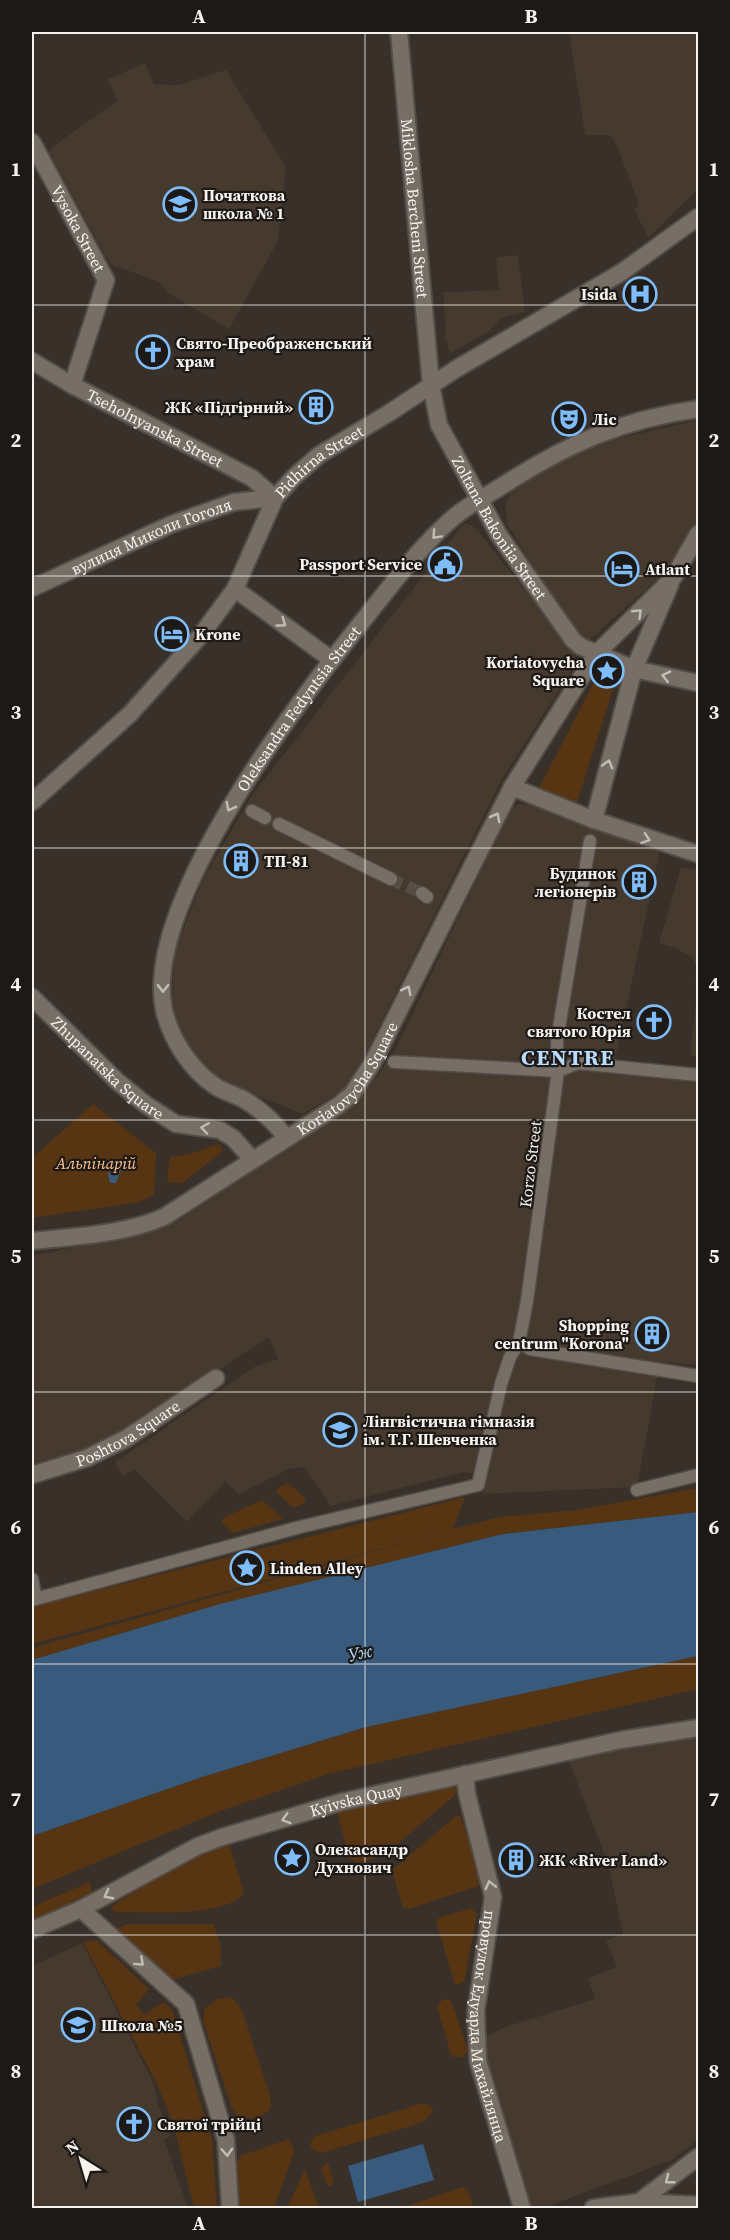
<svg xmlns="http://www.w3.org/2000/svg" width="730" height="2240" font-family="'Source Serif 4',serif">
	<rect width="100%" height="100%" fill="#383029"/>
	<path fill="#46392d" d="M569,32H696L698,35V189L648,238L635,210L639,205L617,146L610,135H585Z
		M145,63L154,84L179,85L226,70L286,167L278,241L229,329L168,293L159,282L110,264L48,150L117,101L108,79Z
		M518,255L525,312L502,318L487,333L450,353L444,335L446,333L443,292L499,290L496,257Z
		M698,420V522L676,563L588,641L578,640L507,524L505,504L512,491L526,479L569,455L624,437Z
		M464,523L472,525L480,533L573,652L575,665L502,779L349,1087L303,1114L220,1081L198,1058L180,1032L172,1006L174,952L204,878L250,798Z
		M518,804L532,805L660,851L613,1070L698,1081V1365L665,1362L657,1379L637,1487L483,1494L485,1476L464,1472L331,1506L304,1467L289,1469L239,1494L225,1482L187,1522L135,1470L122,1476L115,1462L254,1367L278,1359L269,1337L121,1434L72,1457L32,1465V1256L157,1229L179,1220L359,1099L392,1056L509,812Z
		M681,867L698,870V1057L690,1055L698,982L695,979L697,967L692,958L678,949L659,943Z
		M698,1736V2140L670,2161L543,2208H531L528,2207L481,2055L483,2038L505,2027L595,1999L588,1978L617,1967L606,1941L623,1934L608,1864L567,1756Z
		M82,1943L154,2084L158,2104L171,2136L164,2139L188,2208H32V1966Z"/>
	<path fill="#573512" d="M601,669L613,672L617,677L577,802L538,790Z
		M93,1104L156,1153L154,1194L140,1202L32,1218V1158Z
		M219,1144L223,1151L182,1183L167,1182L170,1157L190,1154Z
		M288,1483L306,1499L304,1503L294,1508L276,1492L279,1487Z
		M698,1488V1512L503,1534L220,1604L32,1660V1648L439,1533L32,1644V1607L465,1497L453,1529L500,1517L577,1510Z
		M262,1500L283,1519L232,1533L222,1523L223,1518Z
		M698,1656V1689L328,1774L218,1812L32,1889V1836L202,1777L366,1727Z
		M451,1782L457,1790L454,1796L386,1854L358,1863L349,1858L337,1811Z
		M457,1815L461,1817L481,1879L478,1886L410,1909L403,1908L392,1870Z
		M225,1844L230,1847L244,1892C230,1918 145,1912 117,1912L111,1910L115,1904L202,1850Z
		M90,1882L92,1892L32,1921V1907Z
		M471,1908L477,1914L464,1982L455,1985L436,1921L439,1918Z
		M127,1924H213L221,1945V1966L172,1980L117,1933L118,1928Z
		M96,1940L149,1989L136,2005L145,2015L163,2002L172,2009L212,2140L217,2208H194L174,2126L157,2084L83,1942Z
		M232,1997L242,2010L270,2095L271,2108C261,2119 251,2120 237,2116L232,2108L203,2021L205,2008L217,1999Z
		M448,1999L452,2002L468,2051L463,2057H452L437,2007L442,2000Z
		M420,2104H426L434,2110L424,2122L321,2153L312,2149L310,2144L315,2136Z
		M289,2139L294,2149L293,2155L274,2208H239L237,2164L240,2156Z
		M328,2162L334,2183L331,2186L327,2185L321,2168Z
		M305,2169L319,2208H287Z
		M463,2187L467,2189L473,2205L469,2208H401Z"/>
	<path fill="#385b7d" d="M123,1164L116,1183H110L108,1173Z
		M698,1512V1656L366,1727L202,1777L32,1836V1660L220,1604L503,1534Z
		M423,2144L434,2180L358,2202L348,2166Z"/>
	<g fill="none" stroke-linecap="round" stroke-linejoin="round">
		<path stroke="#554d46" stroke-width="12" stroke-dasharray="12 6" stroke-linecap="butt" d="M391,879L422,893"/>
		<g stroke="#534c47" stroke-width="15">
			<path id="pedestrian" d="M252,811L265,818
				M279,824L391,879
				M422,893L427,897
				M394,1062L558,1071L578,1063L698,1075
				M519,1342L530,1349L698,1376
				M637,1490L698,1475
				M32,1579L36,1599
				M32,1600L300,1527L478,1485L501,1384L510,1357L519,1342L527,1301L558,1071L557,1040L590,841"/>
		</g>
		<g stroke="#534c47" stroke-width="20">
			<g id="minor">
				<path id="s1" d="M32,142L106,280L72,385"/>
				<path id="s2" d="M32,361L72,385L252,478L275,498"/>
				<path id="s3" d="M431,385L439,425L499,535L573,640L580,646L634,669L698,683"/>
				<path id="s4" d="M32,588L172,524L234,502L275,498"/>
				<path d="M235,589L332,660"/>
				<path d="M512,787L594,820L698,854"/>
				<path d="M594,820L634,669L670,585"/>
				<path id="s5" d="M32,997L117,1081L145,1104L176,1124L220,1130L233,1138L252,1159"/>
				<path id="s6" d="M286,1137C275,1123 259,1108 243,1099C234,1094 224,1092 215,1086C190,1069 171,1039 164,1010C142,905 297,703 361,623C390,587 419,547 454,517C468,505 486,496 502,486C565,445 623,419 698,409"/>
				<path id="s7" d="M32,1241C77,1236 122,1235 164,1217L339,1105L352,1094L373,1062L512,787L596,654L673,578L698,534"/>
				<path id="s8" d="M32,1475L87,1458L127,1438L216,1378"/>
				<path id="s9" d="M465,1774L467,1794L493,1897L476,2011L478,2061L522,2208"/>
				<path d="M81,1909L186,2004L226,2140L230,2208"/>
				<path id="s10" d="M32,1930L81,1909L198,1846L222,1837L341,1802L621,1740L698,1728"/>
			</g>
		</g>
		<g stroke="#534c47" stroke-width="20">
			<g id="tertiary">
				<path id="s11" d="M399,32L431,385"/>
			</g>
		</g>
		<g stroke="#534c47" stroke-width="20">
			<g id="secondary">
				<path id="s12" d="M32,802L130,714L201,635L235,589L275,498L294,477L319,455L389,413L456,369L622,272L698,217"/>
				<path d="M639,2202L698,2157"/>
				<path d="M593,2208L639,2202L698,2205"/>
			</g>
		</g>
		<use href="#pedestrian" stroke="#776e66" stroke-width="12"/>
		<use href="#minor" stroke="#776e66" stroke-width="16"/>
		<use href="#tertiary" stroke="#776e66" stroke-width="16"/>
		<use href="#secondary" stroke="#776e66" stroke-width="16"/>
	</g>
	<defs><path id="oneway-chevron" d="M-2-3.5L2.5 0L-2 3.5" fill="none" stroke-width="1.6" stroke-linecap="round" stroke-linejoin="round" transform="scale(1.5)"/></defs>
	<g stroke="#c4bdb7">
		<use href="#oneway-chevron" transform="translate(436 535) rotate(133)"/>
		<use href="#oneway-chevron" transform="translate(638 613) rotate(-44)"/>
		<use href="#oneway-chevron" transform="translate(282 623) rotate(36)"/>
		<use href="#oneway-chevron" transform="translate(666 676) rotate(-167)"/>
		<use href="#oneway-chevron" transform="translate(608 764) rotate(-74)"/>
		<use href="#oneway-chevron" transform="translate(230 807) rotate(118)"/>
		<use href="#oneway-chevron" transform="translate(496 817) rotate(-62)"/>
		<use href="#oneway-chevron" transform="translate(646 839) rotate(19)"/>
		<use href="#oneway-chevron" transform="translate(163 988) rotate(91)"/>
		<use href="#oneway-chevron" transform="translate(407 990) rotate(-63)"/>
		<use href="#oneway-chevron" transform="translate(205 1128) rotate(-172)"/>
		<use href="#oneway-chevron" transform="translate(286 1819) rotate(164)"/>
		<use href="#oneway-chevron" transform="translate(490 1885) rotate(-104)"/>
		<use href="#oneway-chevron" transform="translate(108 1895) rotate(152)"/>
		<use href="#oneway-chevron" transform="translate(140 1962) rotate(42)"/>
		<use href="#oneway-chevron" transform="translate(227 2152) rotate(87)"/>
		<use href="#oneway-chevron" transform="translate(669 2180) rotate(142)"/>
	</g>
	<path fill="none" stroke="#f7f2ed" stroke-width="1.5" stroke-opacity="0.55" d="M365,32V2208M32,305H698M32,576H698M32,848H698M32,1120H698M32,1392H698M32,1664H698M32,1935H698"/>
	<defs>
		<g id="school-ring" transform="scale(1.725)"><circle r="9.5" fill="#1d1916" stroke="#7fbdfa" stroke-width="1.5"/><path d="M0-5L7-2L0 1L-7-2ZM-4 1L0 2.5L4 1V4Q0 6-4 4Z" fill="#7fbdfa"/></g>
		<g id="hospital-ring" transform="scale(1.725)"><circle r="9.5" fill="#1d1916" stroke="#7fbdfa" stroke-width="1.5"/><path d="M-5-5h3v3.5h4V-5h3V5h-3V1.5h-4V5h-3Z" fill="#7fbdfa"/></g>
		<g id="church-ring" transform="scale(1.725)"><circle r="9.5" fill="#1d1916" stroke="#7fbdfa" stroke-width="1.5"/><path d="M-1.2-6h2.4v3.5h3.3v2.4h-3.3V6h-2.4V-.1h-3.3v-2.4h3.3Z" fill="#7fbdfa"/></g>
		<g id="building-ring" transform="scale(1.725)"><circle r="9.5" fill="#1d1916" stroke="#7fbdfa" stroke-width="1.5"/><path d="M-4-6H4V6H1V3H-1V6H-4ZM-2.5-4.3h1.7v1.8h-1.7ZM.8-4.3h1.7v1.8H.8ZM-2.5-1h1.7V.8h-1.7ZM.8-1h1.7V.8H.8Z" fill="#7fbdfa"/></g>
		<g id="theatre-ring" transform="scale(1.725)"><circle r="9.5" fill="#1d1916" stroke="#7fbdfa" stroke-width="1.5"/><path d="M-5-5.5Q0-4 5-5.5V0Q5 5 0 6Q-5 5-5 0ZM-3.3-2.5H-1v1.5H-3.3ZM1-2.5H3.3v1.5H1ZM-2.8 1Q0 5.5 2.8 1Z" fill="#7fbdfa"/></g>
		<g id="civic-ring" transform="scale(1.725)"><circle r="9.5" fill="#1d1916" stroke="#7fbdfa" stroke-width="1.5"/><path d="M-.6-6.5H3V-4.5H.6V-3L4-1V1h2V6H-6V1h2V-1L-.6-3ZM-1.2 2.5V6h2.4V2.5Z" fill="#7fbdfa"/></g>
		<g id="hotel-ring" transform="scale(1.725)"><circle r="9.5" fill="#1d1916" stroke="#7fbdfa" stroke-width="1.5"/><path d="M-6-4.5h1.5V1H6V5H4.5V3h-9V5H-6ZM-4 0a1.8 1.8 0 1 1 3.6 0ZM.5 0V-2.5h3Q6-2.5 6 0Z" fill="#7fbdfa"/></g>
		<g id="sight-ring" transform="scale(1.725)"><circle r="9.5" fill="#1d1916" stroke="#7fbdfa" stroke-width="1.5"/><path d="M0-6L1.8-2.2L6-1.7L2.9 1.2L3.7 5.4L0 3.3L-3.7 5.4L-2.9 1.2L-6-1.7L-1.8-2.2Z" fill="#7fbdfa"/></g>
	</defs>
	<g fill-rule="evenodd">
		<use href="#school-ring" x="180" y="204"/>
		<use href="#hospital-ring" x="640" y="294"/>
		<use href="#church-ring" x="153" y="352"/>
		<use href="#building-ring" x="316" y="407"/>
		<use href="#theatre-ring" x="569" y="419"/>
		<use href="#civic-ring" x="445" y="564"/>
		<use href="#hotel-ring" x="622" y="569"/>
		<use href="#hotel-ring" x="172" y="634"/>
		<use href="#sight-ring" x="607" y="671"/>
		<use href="#building-ring" x="241" y="861"/>
		<use href="#building-ring" x="639" y="882"/>
		<use href="#church-ring" x="654" y="1022"/>
		<use href="#building-ring" x="652" y="1334"/>
		<use href="#school-ring" x="340" y="1430"/>
		<use href="#sight-ring" x="247" y="1568"/>
		<use href="#sight-ring" x="292" y="1858"/>
		<use href="#building-ring" x="516" y="1860"/>
		<use href="#school-ring" x="78" y="2025"/>
		<use href="#church-ring" x="134" y="2124"/>
	</g>
	<g text-anchor="middle" stroke-width="4.5" stroke-linejoin="round" paint-order="stroke">
		<g font-size="16" font-weight="bold" fill="#f7f2ed" stroke="#1d1916" text-anchor="start">
			<text x="203" y="201">Початкова<tspan x="203" dy="18">школа № 1</tspan></text>
			<text x="617" y="300" text-anchor="end">Isida</text>
			<text x="176" y="349">Свято-Преображенський<tspan x="176" dy="18">храм</tspan></text>
			<text x="293" y="413" text-anchor="end">ЖК «Підгірний»</text>
			<text x="592" y="425">Ліс</text>
			<text x="422" y="570" text-anchor="end">Passport Service</text>
			<text x="645" y="575">Atlant</text>
			<text x="195" y="640">Krone</text>
			<text x="584" y="668" text-anchor="end">Koriatovycha<tspan x="584" dy="18">Square</tspan></text>
			<text x="264" y="867">ТП-81</text>
			<text x="616" y="879" text-anchor="end">Будинок<tspan x="616" dy="18">легіонерів</tspan></text>
			<text x="631" y="1019" text-anchor="end">Костел<tspan x="631" dy="18">святого Юрія</tspan></text>
			<text x="629" y="1331" text-anchor="end">Shopping<tspan x="629" dy="18">centrum "Korona"</tspan></text>
			<text x="363" y="1427">Лінгвістична гімназія<tspan x="363" dy="18">ім. Т.Г. Шевченка</tspan></text>
			<text x="270" y="1574">Linden Alley</text>
			<text x="315" y="1855">Олекасандр<tspan x="315" dy="18">Духнович</tspan></text>
			<text x="539" y="1866">ЖК «River Land»</text>
			<text x="101" y="2031">Школа №5</text>
			<text x="157" y="2130">Святої трійці</text>
		</g>
		<g font-size="16" fill="#f7f2ed" stroke="#1d1916">
			<text dy="6" stroke="none"><textPath href="#s11" startOffset="177">Miklosha Bercheni Street</textPath></text>
			<text dy="6" stroke="none"><textPath href="#s1" startOffset="98">Vysoka Street</textPath></text>
			<text dy="6" stroke="none"><textPath href="#s2" startOffset="140">Tseholnyanska Street</textPath></text>
			<text dy="6" stroke="none"><textPath href="#s12" startOffset="452">Pidhirna Street</textPath></text>
			<text dy="6" stroke="none"><textPath href="#s3" startOffset="160">Zoltana Bakoniia Street</textPath></text>
			<text dy="6" stroke="none"><textPath href="#s4" startOffset="130">вулиця Миколи Гоголя</textPath></text>
			<text dy="6" stroke="none"><textPath href="#s6" startOffset="519">Oleksandra Fedyntsia Street</textPath></text>
			<text dy="6" stroke="none"><textPath href="#s5" startOffset="104">Zhupanatska Square</textPath></text>
			<text dy="6" stroke="none"><textPath href="#s7" startOffset="368">Koriatovycha Square</textPath></text>
			<text transform="translate(530 1164) rotate(-83)" y="6">Korzo Street</text>
			<text dy="6" stroke="none"><textPath href="#s8" startOffset="105">Poshtova Square</textPath></text>
			<text dy="6" stroke="none"><textPath href="#s10" startOffset="351">Kyivska Quay</textPath></text>
			<text dy="6" stroke="none"><textPath href="#s9" startOffset="258">провулок Едуарда Михайлянца</textPath></text>
		</g>
		<g font-size="16" font-style="italic" fill="#ffc38b" stroke="#1d1916">
			<text x="96" y="1169">Альпінарій</text>
		</g>
		<g font-size="18" font-style="italic" fill="#b6d8fa" stroke="#1d1916">
			<text transform="translate(360 1653) rotate(-11)" y="6">Уж</text>
		</g>
		<g font-size="22" font-weight="bold" letter-spacing="1.5" fill="#baddff" stroke="#1d1916">
			<text x="568" y="1065">CENTRE</text>
		</g>
	</g>
	<rect width="730" height="2240" fill="none" stroke="#1d1916" stroke-width="66"/>
	<g transform="translate(81 2159) rotate(323)" stroke="#1d1916" stroke-width="4.5" paint-order="stroke">
	<path d="M0-4.5L10 22L0 15L-10 22Z" fill="#f7f2ed"/>
	<text y="-9" font-size="16" font-weight="bold" text-anchor="middle" fill="#f7f2ed">N</text>
	</g>
	<rect x="33" y="33" width="664" height="2174" fill="none" stroke="#f7f2ed" stroke-width="2"/>
	<g font-size="20" text-anchor="middle" font-weight="bold" fill="#f7f2ed">
		<text x="199" y="23">A</text>
		<text x="531" y="23">B</text>
		<text x="16" y="176">1</text>
		<text x="714" y="176">1</text>
		<text x="16" y="447">2</text>
		<text x="714" y="447">2</text>
		<text x="16" y="719">3</text>
		<text x="714" y="719">3</text>
		<text x="16" y="991">4</text>
		<text x="714" y="991">4</text>
		<text x="16" y="1263">5</text>
		<text x="714" y="1263">5</text>
		<text x="16" y="1534">6</text>
		<text x="714" y="1534">6</text>
		<text x="16" y="1806">7</text>
		<text x="714" y="1806">7</text>
		<text x="16" y="2078">8</text>
		<text x="714" y="2078">8</text>
		<text x="199" y="2230">A</text>
		<text x="531" y="2230">B</text>
	</g>
</svg>
